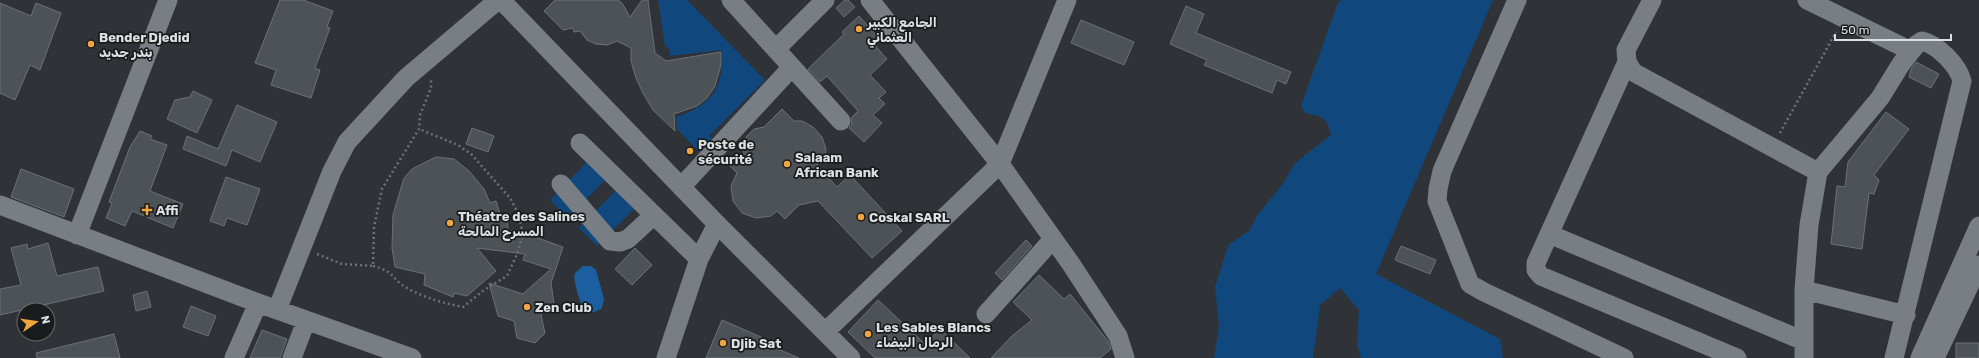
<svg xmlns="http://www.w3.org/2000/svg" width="1979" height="358" font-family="Rubik,'Noto Naskh Arabic',sans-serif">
	<rect width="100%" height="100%" fill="#2f3338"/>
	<path fill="#10487e" d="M658,0H687L765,80L709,136L715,141L701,154L677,129L676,117C712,105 724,88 722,50L670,56L669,49L665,46Z
		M1341,0H1493L1376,274L1500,339L1503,358H1361L1357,345L1359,310L1340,288L1320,305L1313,358H1214L1219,326L1215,287L1229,244L1249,231L1257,216L1284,182L1295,163L1331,135C1326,116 1324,117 1305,113L1301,106L1337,5Z
		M588,161L606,179L568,218L550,200Z
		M616,190L635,208L597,246L579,228Z"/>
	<path fill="#1b5fa1" d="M583,266H591L596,270L604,299L602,308C585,320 581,305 577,291C576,285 573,279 575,273Z"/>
	<path fill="#4d5257" stroke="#6c7177" d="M280,0H303L333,11L327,27L330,28L315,68L320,70L311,98L271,85L276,70L255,63Z
		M555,0H618L622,3L630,17L642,0H648L655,53L666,61L721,52V65L715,86L707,98L697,106L674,114L675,131L653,110L643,93L636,78L631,61V48L617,41L607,45L596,44L587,40L580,31L574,32L573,28L563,30L544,11Z
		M845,0H848L855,7L844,17L836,8Z
		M0,3L31,16L36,3L61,13L40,70L30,65L15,100L0,93Z
		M1186,6L1204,14L1196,33L1291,72L1286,84L1277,80L1272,93L1204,65L1207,60L1170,44Z
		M859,16L877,36L871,41L887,59L870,75L886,92L879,98L885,104L873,115L882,123L864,142L849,128L852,124L851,118L858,111L827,76L820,82L808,69L844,34L842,32Z
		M1081,20L1134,42L1124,65L1071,43Z
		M1916,62L1939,74L1931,88L1909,77L1911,69Z
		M193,91L212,100L197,133L167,119L175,100L190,97Z
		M237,105L277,122L260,162L232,150L226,166L183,149L187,136L218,149Z
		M782,109L794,121H802L813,127L822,137L826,149L825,157L817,165L837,187L850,175L902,231L872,258L818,201L799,205L785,219L777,211L771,216L756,218L742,213L733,201L731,186L737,173L730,166L744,153L743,148L746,137L754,129L764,127Z
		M1886,112L1909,129L1874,175L1879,180L1874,194L1869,193L1862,249L1831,244L1837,186L1845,187L1848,162Z
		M472,128L494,136L488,152L466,144Z
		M140,131L152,136L150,139L167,145L150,191L183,204L173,228L132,211L125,226L106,218L112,203L109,202L130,147Z
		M436,157L454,159L469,171L484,189L490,203L496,201L500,214H507L508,231L515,230L563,247L551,283L554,304L541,315L545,333L535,343L517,338L514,321L498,316L489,283L523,294L551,269L523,260L525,254L477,248L496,271L467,296L454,293L453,297L424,285L425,274L395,267L392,248L393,215L404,178L412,169Z
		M21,169L74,189L64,217L11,197Z
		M226,177L260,189L247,225L227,218L224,226L210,221Z
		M1026,240L1032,246L1002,280L995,273Z
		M48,243L57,276L98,267L104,291L0,315V289L21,285L11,248L27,244L28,249Z
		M1401,246L1436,260L1430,274L1395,260Z
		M635,248L652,265L632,285L615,269Z
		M1039,275L1064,299L1070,294L1108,341L1111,349L1100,358H991L1012,336L1032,320L1013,302Z
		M147,291L151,307L136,311L133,295Z
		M878,300L925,344L940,329L970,358H875L848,332Z
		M191,306L216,316L208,336L183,327Z
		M722,320L761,337L759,341L799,358H706Z
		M262,330L287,339L280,358H250Z
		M114,334L120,358H37L36,353Z
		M1956,343H1979V358H1956Z"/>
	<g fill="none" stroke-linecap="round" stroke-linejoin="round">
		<path stroke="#6e7176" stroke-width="2.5" stroke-dasharray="2 3" stroke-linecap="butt" d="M1780,133L1836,32
			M317,254L342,264L373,266L374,227L382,189L419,129L420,115L431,88V79
			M373,266C395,271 391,279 407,288C425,298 443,303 463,307L484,290L507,276L517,254L523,234L518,213L510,198L471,154L458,145L419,129"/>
		<path stroke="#797e84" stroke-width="19" d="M501,0L717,224L851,358
			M731,0L841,121
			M870,0L1000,164L1071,264L1118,336L1125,358
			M1517,0L1442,171L1438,189L1437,201L1470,284L1484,292L1624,358
			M1652,0L1626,50L1627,62L1633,72L1818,172
			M1807,0L1911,51
			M776,49L825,0
			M1627,62L1536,263V270L1541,276L1737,358
			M580,143L699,259
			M561,184L610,241L620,242L628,239L654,215
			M681,187L792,67
			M0,205L258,303L412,358
			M1549,234L1804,341
			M77,235L168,0
			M1804,290L1906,315
			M277,310L332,171L347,142L406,78L498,0
			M986,314L1053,239
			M825,332L1000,164L1067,0
			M234,358L258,303
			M292,358L306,321
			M666,358L699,259L717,224
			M1804,358V290L1809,225L1818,172L1880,98L1901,64L1916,45L1922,41C1938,45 1958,65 1962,81L1894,358
			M1920,358L1979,226
			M1935,358L1979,265"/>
	</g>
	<g fill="#f0a63e" stroke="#191b1d" stroke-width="1.5">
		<circle cx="859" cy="29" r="4"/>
		<circle cx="91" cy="44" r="4"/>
		<circle cx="690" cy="151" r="4"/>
		<circle cx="787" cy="164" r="4"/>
		<path d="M145 204h4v4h4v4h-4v4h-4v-4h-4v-4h4z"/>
		<circle cx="861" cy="217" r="4"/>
		<circle cx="450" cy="223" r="4"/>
		<circle cx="527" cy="307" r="4"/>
		<circle cx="868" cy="334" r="4"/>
		<circle cx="723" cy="343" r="4"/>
	</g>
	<g text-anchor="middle" stroke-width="3.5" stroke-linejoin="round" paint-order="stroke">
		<g font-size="13" font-weight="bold" fill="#dde0e3" stroke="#191b1d" text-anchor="start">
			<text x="867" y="27">الجامع الكبير<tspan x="867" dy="15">العثماني</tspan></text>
			<text x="99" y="42">Bender Djedid<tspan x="99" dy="15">بندر جديد</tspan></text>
			<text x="698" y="149">Poste de<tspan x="698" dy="15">sécurité</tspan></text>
			<text x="795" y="162">Salaam<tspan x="795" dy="15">African Bank</tspan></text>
			<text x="156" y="215">Affi</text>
			<text x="458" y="221">Théatre des Salines<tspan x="458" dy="15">المسرح المالحة</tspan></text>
			<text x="869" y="222">Coskal SARL</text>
			<text x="535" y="312">Zen Club</text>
			<text x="876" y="332">Les Sables Blancs<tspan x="876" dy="15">الرمال البيضاء</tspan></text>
			<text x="731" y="348">Djib Sat</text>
		</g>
	</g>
	<g transform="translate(36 322) rotate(77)"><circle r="19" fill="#191b1d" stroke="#676a6c"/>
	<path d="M0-3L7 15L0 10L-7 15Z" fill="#f0a63e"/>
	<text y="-6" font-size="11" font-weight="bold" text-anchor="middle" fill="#dde0e3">N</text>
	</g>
	<path d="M1835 34v6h116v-6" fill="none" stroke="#dde0e3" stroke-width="2"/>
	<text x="1841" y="34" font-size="12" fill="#dde0e3" stroke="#191b1d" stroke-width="3" paint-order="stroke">50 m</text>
</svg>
